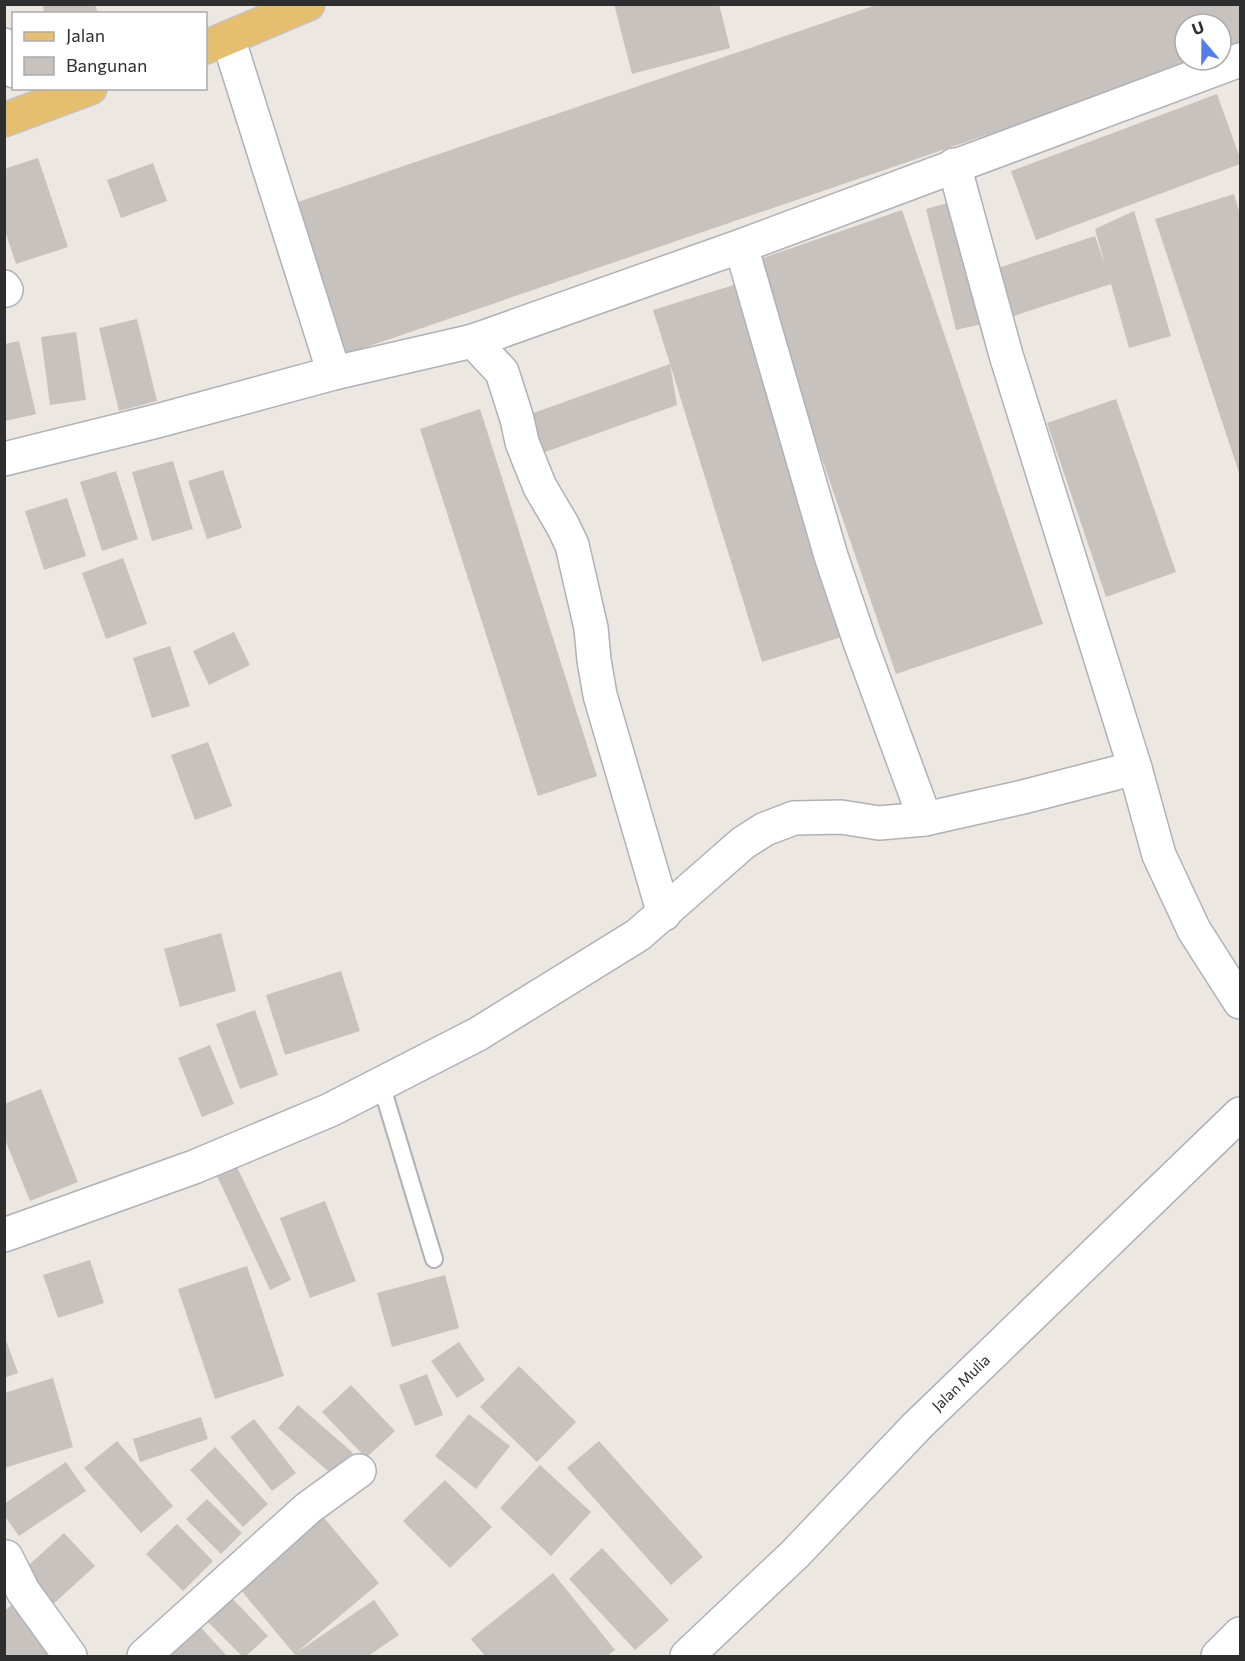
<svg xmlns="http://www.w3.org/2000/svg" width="1245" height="1661" font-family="Commissioner,sans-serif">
	<rect width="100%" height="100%" fill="#ede7e2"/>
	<path fill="#c7c2bd" d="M42,4H95L98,14H45Z
		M614,4H719L730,48L632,74Z
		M879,4H1240V49L1221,55V24H1185V60H1206L340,356L289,205Z
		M1217,94L1240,158V164L1036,240L1011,171Z
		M38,158L68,247L16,264L4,228V169Z
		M153,163L167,201L121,218L107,180Z
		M1234,194L1240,214V476L1155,219Z
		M955,201L986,323L956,330L926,209Z
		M902,210L1043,624L896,674L754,261Z
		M1134,211L1171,336L1129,348L1111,284L1011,317L995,269L1095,236L1105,265L1095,229Z
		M740,283L848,635L762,662L670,364L677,405L531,457L517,419L670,364L653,310Z
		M137,319L157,401L119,411L99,328Z
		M76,332L86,400L50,405L41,337Z
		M19,341L36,414L5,421V344Z
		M1116,399L1176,572L1106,597L1047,423Z
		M480,409L597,776L538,796L420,429Z
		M173,461L193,529L152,541L132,472Z
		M223,470L242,528L207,539L188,481Z
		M116,471L138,539L102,551L80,482Z
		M67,498L86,556L44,570L25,511Z
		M123,558L147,624L106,639L82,573Z
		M234,632L250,665L209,685L193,651Z
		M170,646L190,706L152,718L133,658Z
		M208,742L232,806L195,820L171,755Z
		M221,933L236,991L180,1007L164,949Z
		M341,971L360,1031L285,1055L266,995Z
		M255,1010L278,1075L240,1089L216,1024Z
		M210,1045L234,1104L202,1117L178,1058Z
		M41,1089L78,1182L30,1201L4,1137V1104Z
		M237,1167L291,1280L270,1290L217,1176Z
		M325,1201L356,1281L310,1298L280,1218Z
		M90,1260L104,1303L58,1318L43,1275Z
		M247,1266L284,1376L215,1399L178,1289Z
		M445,1275L459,1328L392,1347L377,1293Z
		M4,1335L18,1373L4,1378Z
		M459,1342L485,1380L457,1398L431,1361Z
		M519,1366L576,1422L537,1462L480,1407Z
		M427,1374L443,1415L415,1426L399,1385Z
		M53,1378L73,1447L4,1468V1393Z
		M351,1385L395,1431L366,1458L322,1412Z
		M298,1405L353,1453L334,1476L278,1428Z
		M469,1414L510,1446L476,1489L435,1456Z
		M201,1417L208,1439L140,1462L133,1439Z
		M254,1419L296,1473L272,1491L230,1437Z
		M117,1441L173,1506L141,1533L84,1468Z
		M599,1441L703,1557L671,1585L567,1468Z
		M215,1447L268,1504L243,1527L190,1470Z
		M66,1462L86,1491L19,1536L4,1515V1504Z
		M540,1465L591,1512L551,1556L500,1508Z
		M445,1480L492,1527L450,1568L403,1521Z
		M207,1499L242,1533L221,1554L186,1519Z
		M319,1512L379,1583L296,1653L374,1600L399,1635L368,1656H296L235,1583Z
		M177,1524L213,1561L183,1591L146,1554Z
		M64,1533L95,1566L49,1608L19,1574Z
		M602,1548L669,1620L635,1650L569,1579Z
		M553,1573L615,1650L607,1656H485L471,1639Z
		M231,1597L268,1636L246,1656H242L207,1621Z
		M16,1602L56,1656H4V1611Z
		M194,1620L227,1656H151Z"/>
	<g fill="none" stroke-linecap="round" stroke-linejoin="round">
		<g stroke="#aeb1b8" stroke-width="20">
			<path id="lane" d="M381,1084L434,1259"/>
		</g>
		<g stroke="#aeb1b8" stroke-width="36">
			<g id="street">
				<path d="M228,38L334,373"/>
				<path d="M4,45L14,71"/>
				<path d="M954,165L1006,355L1135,768L1159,855L1194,930L1240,1002"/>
				<path d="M741,246L831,556L860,642L925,819"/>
				<path d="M4,287L6,290"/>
				<path d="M473,341L502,372L517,419L522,442L529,460L540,487L563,526L572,545L591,628L594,660L600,695L664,914"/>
				<path d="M4,459L157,421L334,373L473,341L741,246L1240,60"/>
				<path d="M4,1235L194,1167L330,1110L478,1034L638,935L743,843L765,829L794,818L841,817L879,823L925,819L1023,797L1135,768"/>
				<path d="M6,1557L23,1591L70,1656"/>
				<path d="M144,1656L308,1508L359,1471"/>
				<path id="s1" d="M687,1656L795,1554L917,1426L1240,1114"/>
				<path d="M1218,1656L1240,1634"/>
			</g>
		</g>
		<g stroke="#c4c4c4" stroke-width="36">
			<path id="primary" d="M206,47L308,4
				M4,120L90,88"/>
		</g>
		<use href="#lane" stroke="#fff" stroke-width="16"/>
		<use href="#street" stroke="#fff" stroke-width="33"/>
		<use href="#primary" stroke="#e5be70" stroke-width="33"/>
	</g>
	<g text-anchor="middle" stroke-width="4.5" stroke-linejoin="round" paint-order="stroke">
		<g font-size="15" fill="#2e2e2e" stroke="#fff">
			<text dy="5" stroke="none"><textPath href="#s1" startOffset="387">Jalan Mulia</textPath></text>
		</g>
	</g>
	<rect width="1245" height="1661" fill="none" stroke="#2e2e2e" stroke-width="12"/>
	<rect x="12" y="12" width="195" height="78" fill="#ffffff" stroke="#ababab" stroke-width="1.5"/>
	<rect x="24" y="32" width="30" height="9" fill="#e5be70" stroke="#ababab" stroke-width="1.5"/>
	<text x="66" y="42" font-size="18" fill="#2e2e2e">Jalan</text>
	<rect x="24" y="57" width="30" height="18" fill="#c7c2bd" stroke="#ababab" stroke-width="1.5"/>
	<text x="66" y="72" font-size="18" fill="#2e2e2e">Bangunan</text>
	<g transform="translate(1203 42) rotate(340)"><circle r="28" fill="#ffffff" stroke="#ababab" stroke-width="1.5"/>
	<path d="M0-4.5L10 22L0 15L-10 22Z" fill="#537dea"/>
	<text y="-9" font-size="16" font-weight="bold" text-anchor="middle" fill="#2e2e2e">U</text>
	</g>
</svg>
